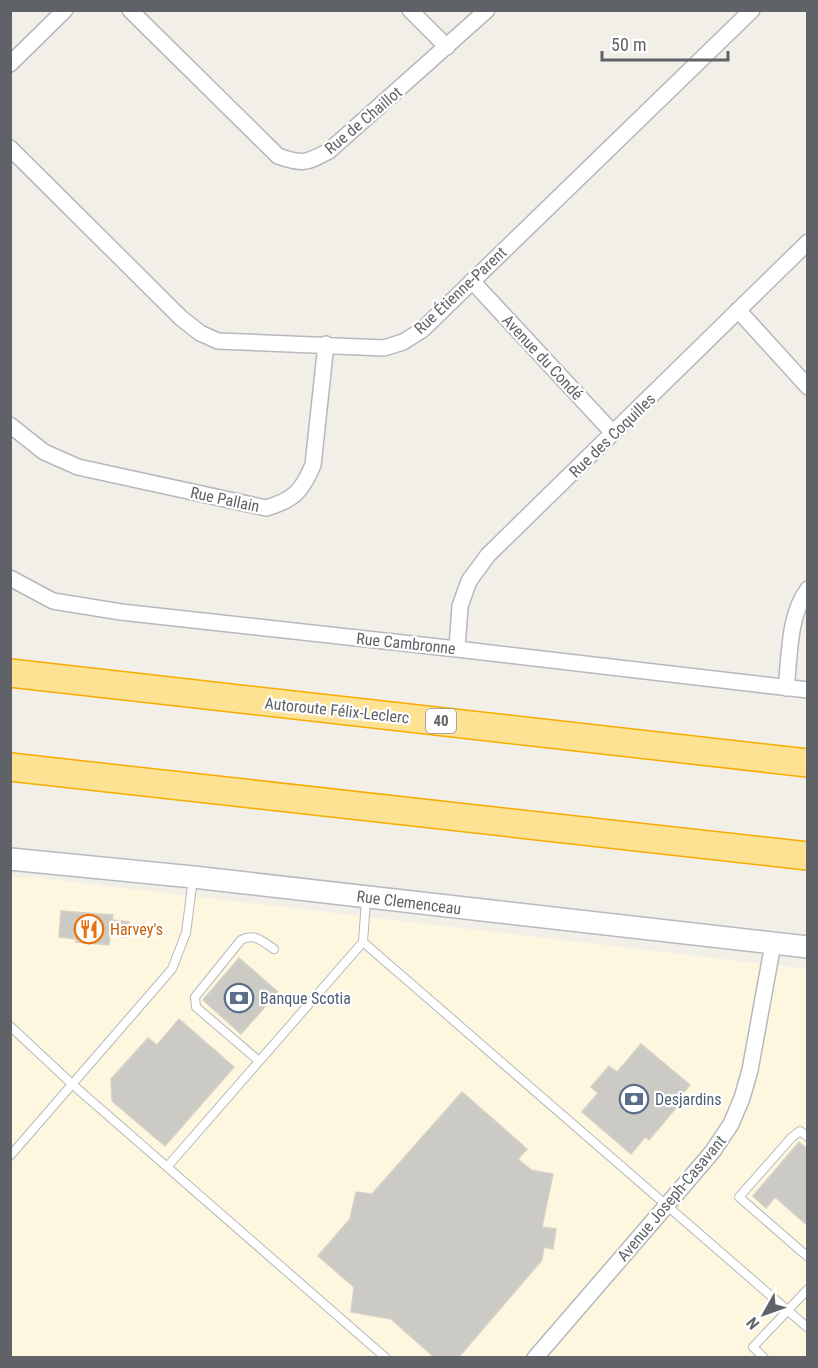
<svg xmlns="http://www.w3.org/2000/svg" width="818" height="1368" font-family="'Roboto Condensed',sans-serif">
	<rect width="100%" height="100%" fill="#f1efe8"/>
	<path fill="#fef7e0" d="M31,877L807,969V1357H11L10,878Z"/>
	<path fill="#cccac5" stroke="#d6d1c6" stroke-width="1.5" d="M61,911L113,915L112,920L129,922L128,937L110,935L109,945L76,942V939L59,937Z
		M239,958L278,992L241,1034L203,1000Z
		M179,1019L234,1067L165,1146L112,1101L111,1079L148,1038L157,1045Z
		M641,1044L690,1085L677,1100L680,1103L649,1140L645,1137L631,1154L582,1112L598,1093L591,1087L609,1066L617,1072Z
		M462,1092L527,1149L518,1159L531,1170L553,1174L542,1227L556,1229L553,1249L544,1247L542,1260L458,1358H435L391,1319L351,1312L354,1287L318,1256L350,1219L356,1192L372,1194Z
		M799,1142L807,1149V1225L775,1197L766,1208L753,1196Z"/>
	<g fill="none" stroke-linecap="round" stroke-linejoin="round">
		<g stroke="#b5b8bc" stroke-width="10">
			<path id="lane" d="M363,942L808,1328
				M10,1026L72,1084L386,1358
				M259,1061L196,1007L195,997L241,940C255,933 262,941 274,949
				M808,1137L800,1131L792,1137L739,1197L808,1257
				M10,1156L172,969L186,933L193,878
				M167,1167L363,942L366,900
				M764,1358L753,1347L808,1289"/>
		</g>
		<g stroke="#b5b8bc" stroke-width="18">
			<path id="street" d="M130,10L278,156C303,165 306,163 329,151L487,10
				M410,10L447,47
				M10,64L65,10
				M10,148L181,318L200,333L218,341L384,348L403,342L422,330L752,10
				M472,281L613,433
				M738,310L808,387
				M10,425L44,452L78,467L266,508C294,500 302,491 313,465L326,344
				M10,578L53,601L121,612L457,649L808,690
				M457,649L460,606L469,581L488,555L808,242
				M786,688C790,656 788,616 808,589
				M535,1358L667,1205L713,1151L731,1124L742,1098L750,1070L773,944"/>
		</g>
		<g stroke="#b6babf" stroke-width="24">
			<path id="secondary" d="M10,859L193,877L808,947"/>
		</g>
		<g stroke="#f9ab00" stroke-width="30">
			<path id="highway" d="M10,673L808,763
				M10,767L808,856"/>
		</g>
		<use href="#lane" stroke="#fff" stroke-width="8"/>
		<use href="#street" stroke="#fff" stroke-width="15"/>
		<use href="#secondary" stroke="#fff" stroke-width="21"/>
		<use href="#highway" stroke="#fde293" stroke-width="27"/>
	</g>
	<defs>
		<g id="restaurant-ring" transform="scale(1.5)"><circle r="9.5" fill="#fff" stroke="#e8710a" stroke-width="1.5"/><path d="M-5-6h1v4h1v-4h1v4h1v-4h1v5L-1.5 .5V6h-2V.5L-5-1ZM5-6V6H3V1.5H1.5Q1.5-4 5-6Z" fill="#e8710a"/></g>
		<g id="bank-ring" transform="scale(1.5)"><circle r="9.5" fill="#fff" stroke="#5c6f8a" stroke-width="1.5"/><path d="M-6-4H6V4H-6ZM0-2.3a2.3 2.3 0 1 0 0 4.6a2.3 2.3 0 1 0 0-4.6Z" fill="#5c6f8a"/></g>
	</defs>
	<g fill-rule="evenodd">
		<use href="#restaurant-ring" x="89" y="929"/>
		<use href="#bank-ring" x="239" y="998"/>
		<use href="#bank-ring" x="634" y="1099"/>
	</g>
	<g text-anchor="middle" stroke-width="4.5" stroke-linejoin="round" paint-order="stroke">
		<rect fill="#fff" stroke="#8f9295" stroke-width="1.5" x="426" y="709" width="30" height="24" rx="4.5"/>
		<g font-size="15" font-weight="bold" fill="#5f6368">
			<text x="441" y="726">40</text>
		</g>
		<g font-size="16" fill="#5f6368" stroke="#fff">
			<text transform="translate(363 120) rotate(-40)" y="6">Rue de Chaillot</text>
			<text transform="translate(460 290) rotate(-43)" y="6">Rue Étienne-Parent</text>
			<text transform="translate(543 357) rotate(47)" y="6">Avenue du Condé</text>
			<text transform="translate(612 435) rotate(-44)" y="6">Rue des Coquilles</text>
			<text transform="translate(225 499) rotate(12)" y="6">Rue Pallain</text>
			<text transform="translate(406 643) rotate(6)" y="6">Rue Cambronne</text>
			<text transform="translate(337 710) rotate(6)" y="6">Autoroute Félix-Leclerc</text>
			<text transform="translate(409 902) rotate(7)" y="6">Rue Clemenceau</text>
			<text transform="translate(671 1198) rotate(-50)" y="6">Avenue Joseph-Casavant</text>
		</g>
		<g font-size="16" fill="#c56008" stroke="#fff" text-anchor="start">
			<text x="110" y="935">Harvey's</text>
		</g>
		<g font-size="16" fill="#4e5e75" stroke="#fff" text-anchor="start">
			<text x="260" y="1004">Banque Scotia</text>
			<text x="655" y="1105">Desjardins</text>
		</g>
	</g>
	<rect width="818" height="1368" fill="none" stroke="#5f6368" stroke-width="24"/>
	<g transform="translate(764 1314) rotate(230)" stroke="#ffffff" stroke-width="4.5" paint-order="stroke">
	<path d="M0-4.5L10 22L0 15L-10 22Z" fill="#5f6368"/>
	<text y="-9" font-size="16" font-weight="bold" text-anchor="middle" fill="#5f6368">N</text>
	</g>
	<path d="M602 51v9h126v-9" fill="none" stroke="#5f6368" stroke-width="3"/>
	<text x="611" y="51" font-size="18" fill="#5f6368" stroke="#ffffff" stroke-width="4.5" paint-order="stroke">50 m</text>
</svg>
